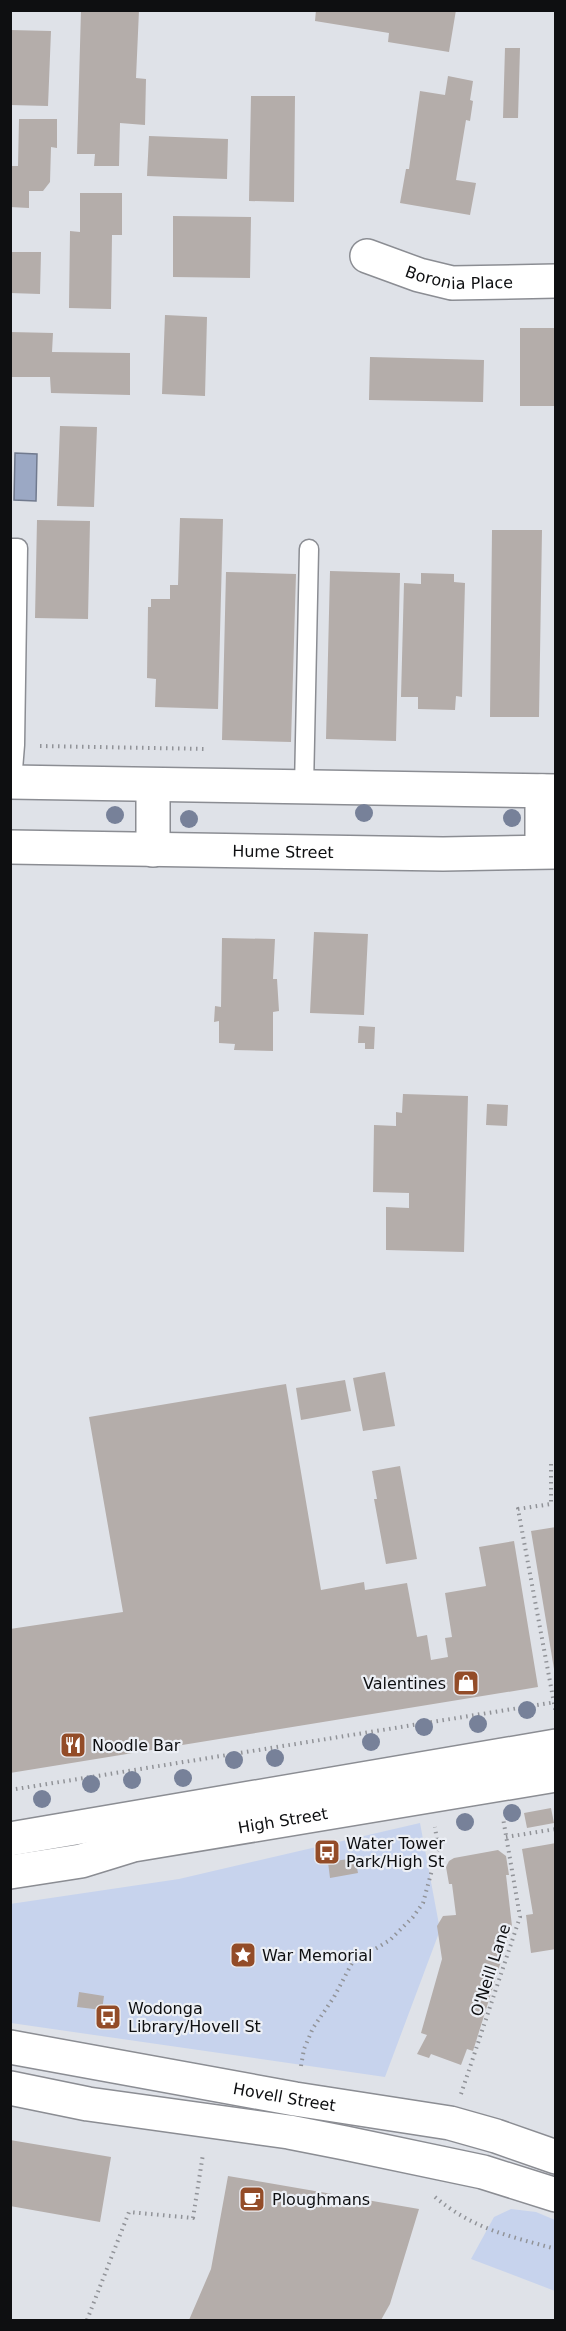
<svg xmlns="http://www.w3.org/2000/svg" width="566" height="2331" font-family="'DejaVu Sans',sans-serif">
	<rect width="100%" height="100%" fill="#dfe2e8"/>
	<path fill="#c7d3ed" d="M420,1823L440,1930L385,2077L11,2023L10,1904L179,1879Z
		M511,2209L536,2212L555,2220V2291L471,2259L494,2217Z"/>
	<path fill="#9ba8c4" stroke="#717a8e" stroke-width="1.5" d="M15,453L37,454L36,501L14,500Z"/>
	<path fill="#b4adaa" d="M81,10H139L136,78L146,79L145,125L120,123L119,166H94L95,154H77Z
		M316,10H456L449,52L388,42L389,33L315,21Z
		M10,30L51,31L48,106L10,105Z
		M505,48H520L518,118H503Z
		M448,76L473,81L470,100L473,101L470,121L466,120L456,180L476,183L470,215L400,203L406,169H409L420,91L445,95Z
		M251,96H295L294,202L249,201Z
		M19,119H57V148L51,147L50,182L43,191H29V208L10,207V166H18Z
		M149,136L228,139L227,179L147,176Z
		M80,193H122V235H112L111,309L69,308L70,231L80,232Z
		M173,216L251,217L250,278L173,277Z
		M10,252H41L40,294L10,293Z
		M165,315L207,317L205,396L162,394Z
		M520,328H556V406H520Z
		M10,332L53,333L52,352L130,353V395L51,393L50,377H10Z
		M370,357L484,360L483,402L369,400Z
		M60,426L97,427L94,507L57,506Z
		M180,518L223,519L218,709L155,707L156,679L147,678L148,607H151V599H170V585H178Z
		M37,520L90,521L88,619L35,618Z
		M492,530H542L539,717H490Z
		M330,571L400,573L396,741L326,739Z
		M226,572L296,574L291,742L222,740Z
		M421,573L454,574V582L465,583L462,697L456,696L455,710L418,709V697H401L404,583L421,584Z
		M314,932L368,934L364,1015L310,1013Z
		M222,938L275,939L273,979H277L279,1011L273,1012V1051L234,1050L235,1044L219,1043V1021L214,1022L215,1006L221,1007Z
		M359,1026L375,1027L374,1049H365V1043H358Z
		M403,1094L468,1096L464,1252L386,1250V1207L409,1208V1193L373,1192L374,1125L396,1126V1112L402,1113Z
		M487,1104L508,1105L507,1126L486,1125Z
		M385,1372L395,1426L363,1431L353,1378Z
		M345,1380L351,1411L301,1420L296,1388Z
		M286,1384L321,1590L364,1582L365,1590L407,1583L417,1637L427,1635L431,1660L448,1657L445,1638L452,1637L445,1593L486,1586L479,1547L514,1541L538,1687L10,1773V1629L123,1612L89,1417Z
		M400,1466L417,1559L386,1564L374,1499H377L372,1471Z
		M556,1527V1669H554L531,1531Z
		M551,1808L554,1823L527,1828L524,1813Z
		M556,1843V1949L531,1953L526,1915L533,1914L522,1849Z
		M498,1850L506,1856L509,1875H506L512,1926L473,2051L467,2049L461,2065L431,2054L429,2058L417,2054L427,2035L421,2033L442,1959L437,1926L443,1916L456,1915L452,1884H449L446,1867L449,1861L454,1858Z
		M355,1858L358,1873L330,1878L328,1862Z
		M79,1992L104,1996L102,2010L77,2007Z
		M10,2140L111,2157L100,2222L10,2206Z
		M228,2176L419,2209L390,2304L381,2320H189L211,2269Z"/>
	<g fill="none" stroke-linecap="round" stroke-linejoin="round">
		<g stroke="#8b8d93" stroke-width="21">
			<path id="lane" d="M10,548H18L15,745L12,782
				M304,788L309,549"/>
		</g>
		<g stroke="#8b8d93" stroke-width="36">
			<g id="street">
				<path id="s1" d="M367,256L419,275L452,283L556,281"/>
			</g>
		</g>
		<g stroke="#8b8d93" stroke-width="36">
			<g id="secondary">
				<path d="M10,782L556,791"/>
				<path d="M153,786V850"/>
				<path d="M542,791V851"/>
				<path id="s2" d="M10,847L443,854L556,852"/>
				<path d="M10,1839L556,1746"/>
				<path id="s3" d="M10,1872L81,1861L133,1845L556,1775"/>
				<path id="s4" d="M10,2047L295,2099L450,2123L496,2136L556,2157"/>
				<path d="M10,2088L88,2104L289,2132L345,2143L483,2172L556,2195"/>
			</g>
		</g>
		<path stroke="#919398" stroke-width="4" stroke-dasharray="1.5 4.5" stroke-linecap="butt" d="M40,746L207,749
			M551,1464V1504L518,1509L556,1714
			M10,1790L556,1702
			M506,1837L556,1829
			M301,2066L304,2049L313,2028L334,1997L352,1963L390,1940L413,1917L423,1903L438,1848L435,1827
			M461,2094L520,1917L503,1818
			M435,2197C473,2229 509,2236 556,2249
			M87,2320L129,2212L193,2218L203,2154"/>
		<use href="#lane" stroke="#fff" stroke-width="18"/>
		<use href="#street" stroke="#fff" stroke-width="33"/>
		<use href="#secondary" stroke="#fff" stroke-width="33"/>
	</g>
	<g fill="#778199">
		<circle cx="364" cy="813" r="9"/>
		<circle cx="115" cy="815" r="9"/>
		<circle cx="512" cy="818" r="9"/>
		<circle cx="189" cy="819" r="9"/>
		<circle cx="527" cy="1710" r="9"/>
		<circle cx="478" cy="1724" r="9"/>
		<circle cx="424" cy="1727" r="9"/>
		<circle cx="371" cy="1742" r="9"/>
		<circle cx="275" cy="1758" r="9"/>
		<circle cx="234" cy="1760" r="9"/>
		<circle cx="183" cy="1778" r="9"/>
		<circle cx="132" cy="1780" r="9"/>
		<circle cx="91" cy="1784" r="9"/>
		<circle cx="42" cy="1799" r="9"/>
		<circle cx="512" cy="1813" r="9"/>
		<circle cx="465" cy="1822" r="9"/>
	</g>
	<defs>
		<g id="shop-square" transform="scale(1.35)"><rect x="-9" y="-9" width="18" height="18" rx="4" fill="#934c28" stroke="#eceff5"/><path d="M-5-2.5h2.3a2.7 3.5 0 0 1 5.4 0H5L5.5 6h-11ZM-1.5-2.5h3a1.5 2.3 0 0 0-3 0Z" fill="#fff"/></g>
		<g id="restaurant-square" transform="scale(1.35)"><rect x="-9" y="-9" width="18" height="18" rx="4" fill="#934c28" stroke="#eceff5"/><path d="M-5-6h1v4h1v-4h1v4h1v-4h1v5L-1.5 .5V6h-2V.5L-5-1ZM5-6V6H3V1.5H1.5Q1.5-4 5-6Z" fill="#fff"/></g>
		<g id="bus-square" transform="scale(1.35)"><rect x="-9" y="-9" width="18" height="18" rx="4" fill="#934c28" stroke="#eceff5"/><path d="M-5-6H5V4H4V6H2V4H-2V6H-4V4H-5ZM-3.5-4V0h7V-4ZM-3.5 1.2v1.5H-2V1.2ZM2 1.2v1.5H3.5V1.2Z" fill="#fff"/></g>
		<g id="sight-square" transform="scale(1.35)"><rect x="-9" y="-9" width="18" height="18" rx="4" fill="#934c28" stroke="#eceff5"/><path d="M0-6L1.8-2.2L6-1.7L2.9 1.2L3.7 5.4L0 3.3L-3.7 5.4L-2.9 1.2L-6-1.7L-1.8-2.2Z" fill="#fff"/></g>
		<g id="cafe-square" transform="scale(1.35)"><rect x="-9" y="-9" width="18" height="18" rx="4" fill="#934c28" stroke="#eceff5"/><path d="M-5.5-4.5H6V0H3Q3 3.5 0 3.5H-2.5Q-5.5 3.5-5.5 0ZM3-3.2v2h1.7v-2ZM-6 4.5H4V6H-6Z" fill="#fff"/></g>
	</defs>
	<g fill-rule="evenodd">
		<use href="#shop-square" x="466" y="1683"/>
		<use href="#restaurant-square" x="73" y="1745"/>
		<use href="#bus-square" x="327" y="1852"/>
		<use href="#sight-square" x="243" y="1955"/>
		<use href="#bus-square" x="108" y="2017"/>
		<use href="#cafe-square" x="252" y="2199"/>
	</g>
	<g text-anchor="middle" stroke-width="4.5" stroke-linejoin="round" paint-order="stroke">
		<g font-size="16" fill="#0e0f11" stroke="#eceff5">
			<text dy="6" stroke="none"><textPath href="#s1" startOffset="96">Boronia Place</textPath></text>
			<text dy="6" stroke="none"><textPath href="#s2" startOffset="273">Hume Street</textPath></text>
			<text dy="6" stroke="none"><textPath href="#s3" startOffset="278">High Street</textPath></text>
			<text transform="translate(490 1970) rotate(-72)" y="6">O'Neill Lane</text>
			<text dy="6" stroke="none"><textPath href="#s4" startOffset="279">Hovell Street</textPath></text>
		</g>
		<g font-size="16" fill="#0e0f11" stroke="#eceff5" text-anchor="start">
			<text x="446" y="1689" text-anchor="end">Valentines</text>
			<text x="92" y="1751">Noodle Bar</text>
			<text x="346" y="1849">Water Tower<tspan x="346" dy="18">Park/High St</tspan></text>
			<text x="262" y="1961">War Memorial</text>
			<text x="128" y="2014">Wodonga<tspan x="128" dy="18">Library/Hovell St</tspan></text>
			<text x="272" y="2205">Ploughmans</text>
		</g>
	</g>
	<rect width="566" height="2331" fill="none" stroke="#0e0f11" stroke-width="24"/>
</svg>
